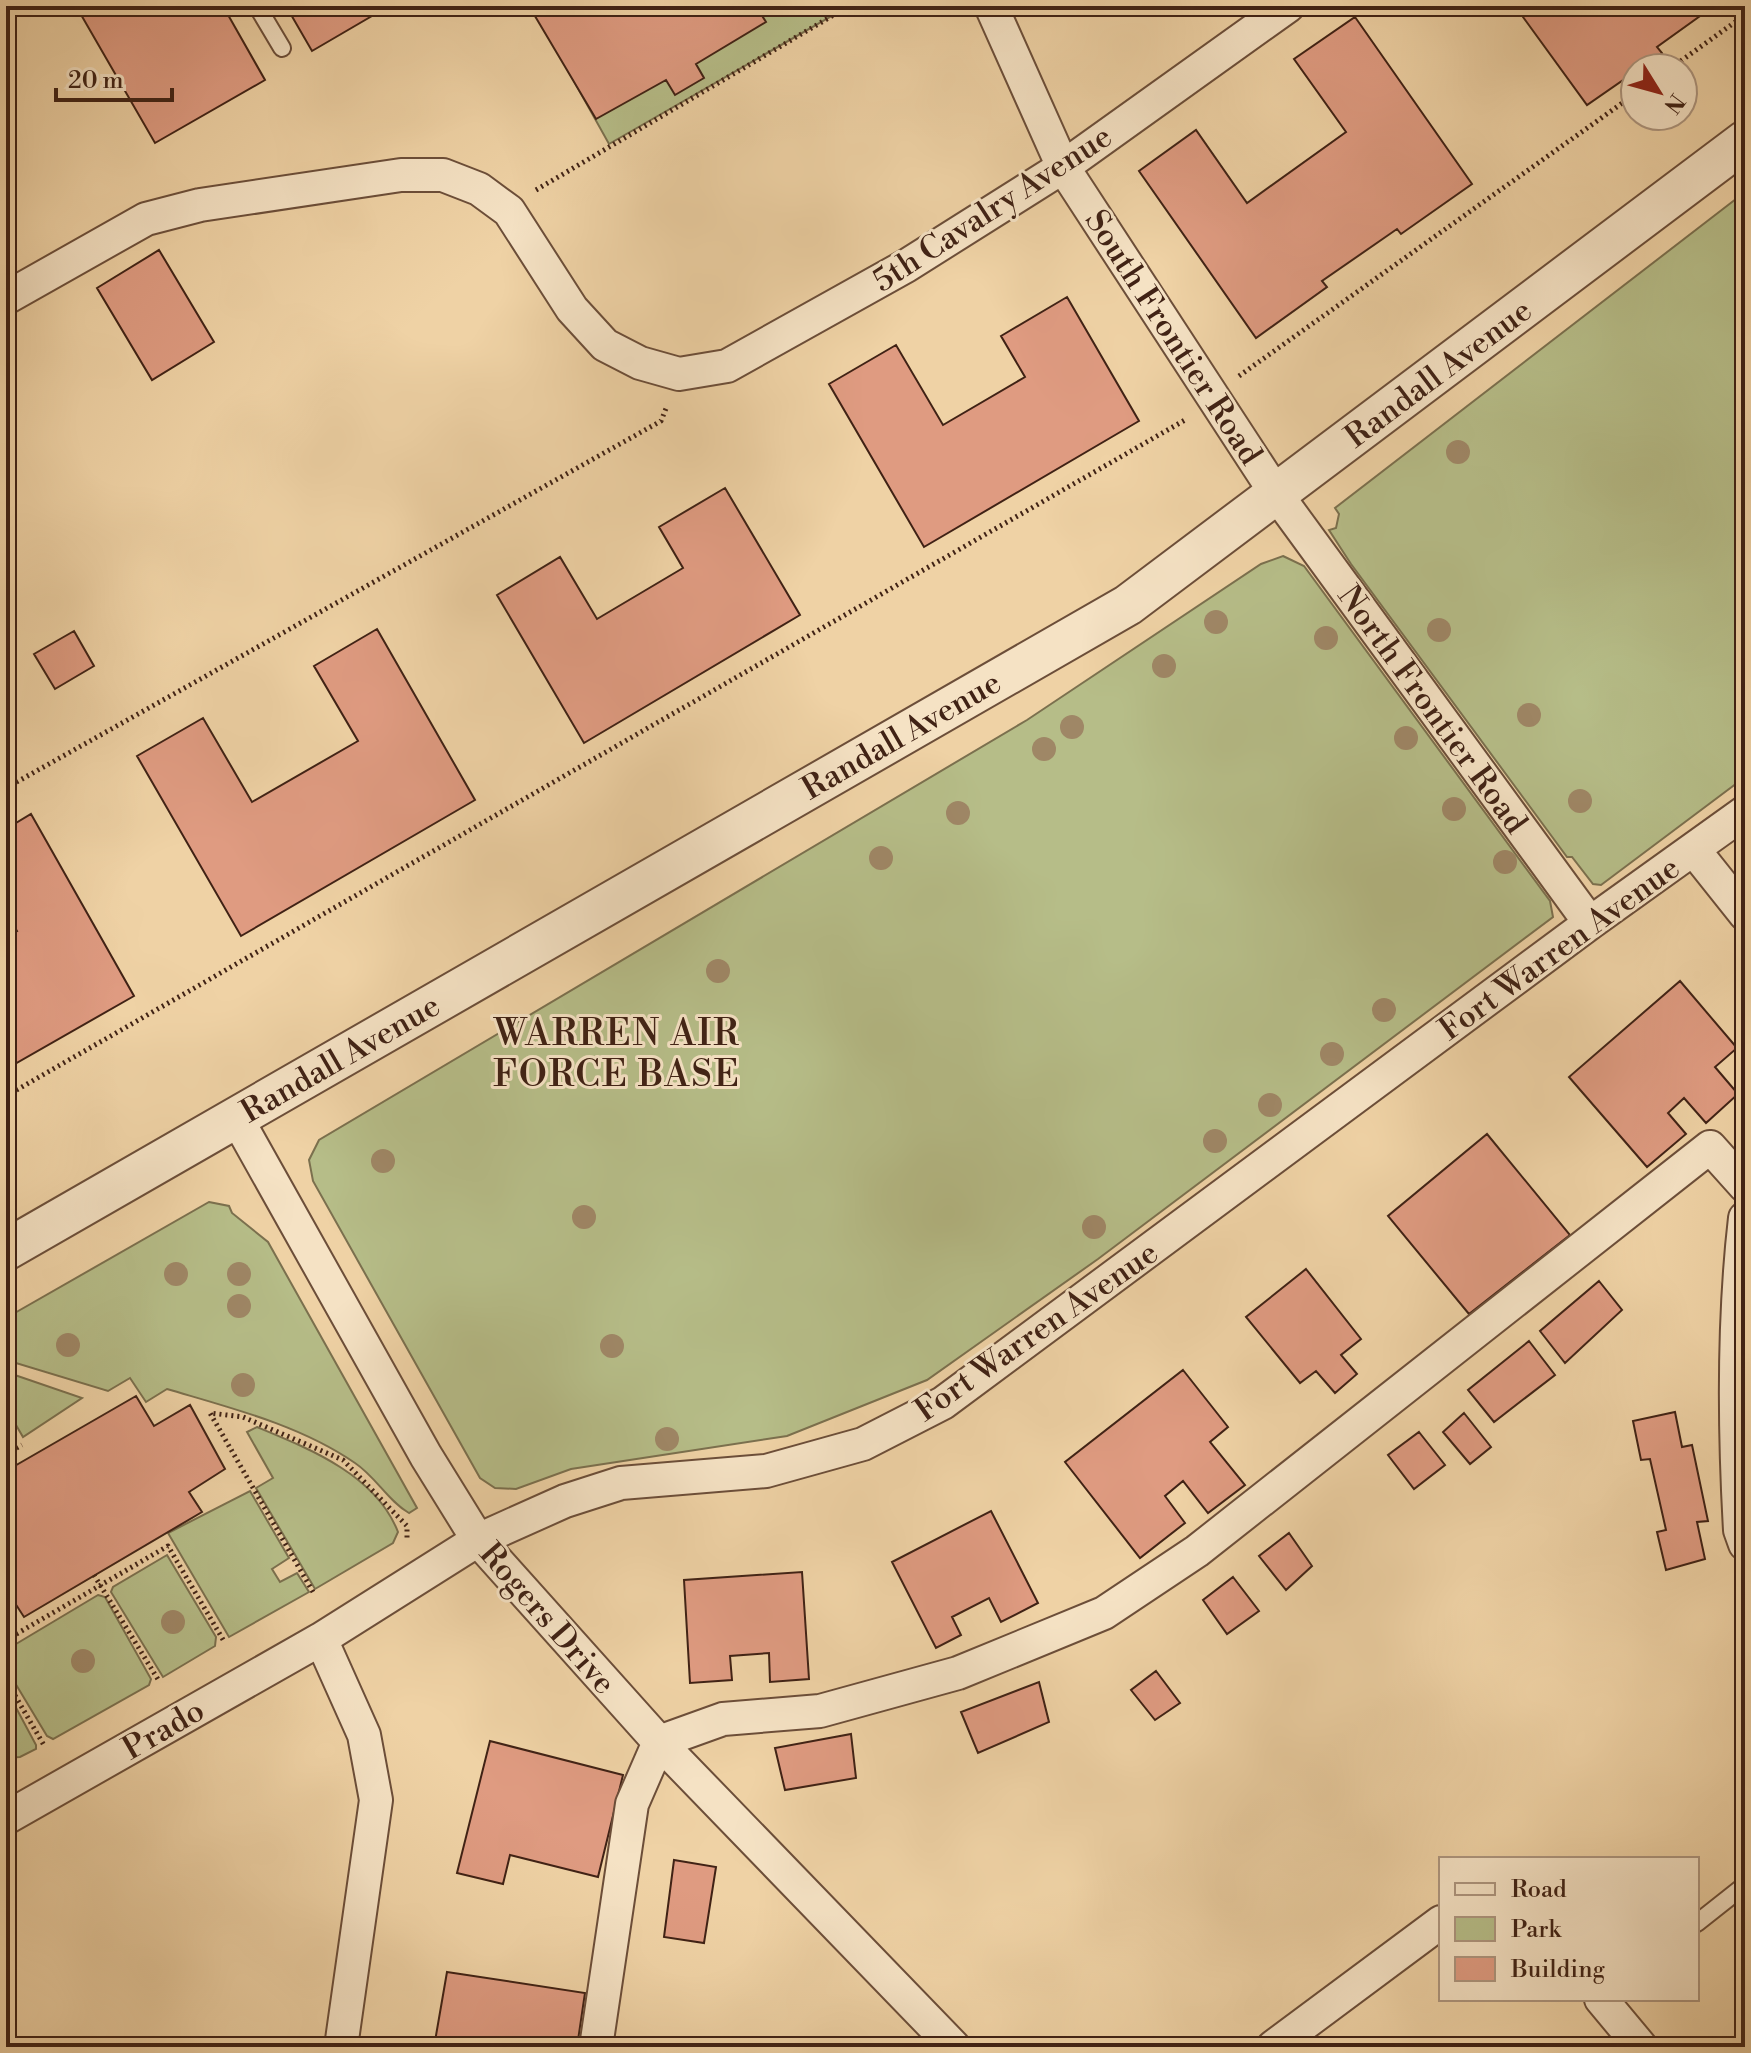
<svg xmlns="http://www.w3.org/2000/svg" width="1751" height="2053" font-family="'Libre Bodoni',serif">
	<rect width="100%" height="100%" fill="#efd2a5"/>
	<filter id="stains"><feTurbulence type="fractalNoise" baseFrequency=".0025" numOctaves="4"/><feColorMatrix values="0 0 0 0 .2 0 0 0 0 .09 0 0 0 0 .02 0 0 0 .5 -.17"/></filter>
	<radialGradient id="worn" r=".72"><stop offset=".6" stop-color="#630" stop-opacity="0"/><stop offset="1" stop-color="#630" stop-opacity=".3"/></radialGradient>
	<path fill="#b6bd88" stroke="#7b704e" stroke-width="2" d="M532,6H849L609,144Z
		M1745,192V777L1601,885L1593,884L1572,857H1567L1351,564L1329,530L1336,528L1339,514L1335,508Z
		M1283,556L1304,566L1550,901L1553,917L1098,1259L927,1380L787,1436L571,1469L516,1489L495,1488L480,1478L313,1181L309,1160L319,1140L1027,720L1261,564Z
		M209,1202L229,1206L232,1213L268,1242L417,1508L409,1513C388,1501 376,1477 355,1463C300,1425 231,1408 167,1389L146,1402L130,1378L108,1391L6,1360V1318Z
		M6,1372L82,1398L23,1437L6,1408Z
		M257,1427C310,1449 376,1475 398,1532L393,1543L315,1589L256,1488L273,1478L247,1432Z
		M250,1491L289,1558L272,1569L280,1582L297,1573L309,1592L229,1637L168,1533Z
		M167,1555L216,1637L215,1646L163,1677L111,1592L113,1587Z
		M98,1595L105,1597L151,1679L149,1685L53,1739L47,1736L6,1668V1650Z
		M6,1689L36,1745V1749L20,1757L6,1758Z"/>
	<path fill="#df9b81" stroke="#402215" stroke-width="2" d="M76,6H223L265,80L155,143Z
		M286,6H389L312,51Z
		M529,6H756L766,22L696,64L704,78L675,95L666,80L596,119Z
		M1515,6H1714L1657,47L1662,53L1587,105Z
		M1355,17L1472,184L1401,234L1397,229L1322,281L1327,287L1256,338L1139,171L1196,130L1247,203L1346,132L1294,59Z
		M159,250L214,342L152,380L97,288Z
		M1067,297L1139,421L924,547L829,384L896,345L943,425L1025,377L1001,336Z
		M725,488L800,615L584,743L497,595L560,557L597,619L683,568L659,527Z
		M377,629L475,800L241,936L137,756L203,718L252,802L358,741L314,666Z
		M74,631L94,666L55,689L34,654Z
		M31,814L134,996L6,1069V937L17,931L6,912V829Z
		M1680,981L1737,1048L1715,1067L1738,1094L1706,1123L1684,1098L1668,1113L1686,1134L1647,1167L1569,1077Z
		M1487,1134L1570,1235L1469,1314L1388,1216Z
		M1306,1269L1361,1339L1341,1355L1357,1374L1335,1393L1316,1371L1300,1383L1246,1317Z
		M1599,1281L1622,1310L1565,1363L1540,1331Z
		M1529,1341L1555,1375L1494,1422L1468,1390Z
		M1183,1370L1228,1427L1210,1442L1245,1485L1208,1513L1183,1481L1165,1496L1185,1523L1140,1558L1065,1462Z
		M136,1396L154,1426L190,1405L225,1469L189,1492L202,1512L24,1617L13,1600L6,1604V1471Z
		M1675,1412L1682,1447L1692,1445L1708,1521L1697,1522L1705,1559L1666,1570L1657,1532L1666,1530L1650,1459L1641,1460L1633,1421Z
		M1464,1413L1491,1447L1470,1464L1443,1432Z
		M1419,1432L1445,1465L1414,1489L1388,1455Z
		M991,1511L1038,1603L1001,1622L989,1598L952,1617L961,1635L936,1648L892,1562Z
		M1289,1533L1312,1566L1286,1590L1259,1556Z
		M802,1572L809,1679L770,1682L769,1653L730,1656L732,1680L690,1683L684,1580Z
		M1233,1577L1259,1611L1227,1634L1203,1600Z
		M1156,1671L1180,1703L1155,1720L1131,1690Z
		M1039,1682L1049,1722L978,1753L961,1712Z
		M851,1734L856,1778L785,1790L775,1748Z
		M490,1741L623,1775L598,1877L510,1855L503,1884L457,1873Z
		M674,1860L716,1867L704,1943L664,1937Z
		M447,1972L585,1993L577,2047H434Z"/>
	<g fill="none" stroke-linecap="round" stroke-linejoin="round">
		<g stroke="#6c4e39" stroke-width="20">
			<path id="service" d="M257,6L282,48
				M1697,1923L1745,1885"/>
		</g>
		<g stroke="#6c4e39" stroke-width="36">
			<path id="minor" d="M991,6L1063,167L1277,495L1590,923
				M6,298L146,219L200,205L401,175H443L479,189L509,211L572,309L605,345L640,363L679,374L727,366L906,266L1063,167L1288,6
				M1694,850L1745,914
				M236,1117L426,1456L478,1540L659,1742L954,2047
				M1745,1218C1733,1322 1734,1425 1740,1530L1745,1544
				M6,1818L321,1639
				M1601,1999L1641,2047
				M341,2047L376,1800L364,1735L321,1639L478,1540L565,1501L621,1483L766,1471L863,1444L943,1403L1590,923L1745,812
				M596,2047L632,1804L659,1742L723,1719L820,1711L958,1673L1104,1613L1197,1551L1710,1147L1745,1186
				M1273,2047L1441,1922"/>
		</g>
		<g stroke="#6c4e39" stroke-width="44">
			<path id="tertiary" d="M6,1250L1128,605L1745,141"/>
		</g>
		<path stroke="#402215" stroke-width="5" stroke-dasharray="2 4" stroke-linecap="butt" d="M1671,68L1745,15
			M536,190L849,6
			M1239,376L1635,94
			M6,788L661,421L667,406
			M6,1096L1185,420
			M6,1454L22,1445
			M94,1575L159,1681
			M313,1592L210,1413L243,1417L343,1460L407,1526V1539
			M6,1640L168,1546L225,1643
			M6,1680L45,1747"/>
		<use href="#service" stroke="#f5e2c4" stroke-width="16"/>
		<use href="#minor" stroke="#f5e2c4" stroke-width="32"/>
		<use href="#tertiary" stroke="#f5e2c4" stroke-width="40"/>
	</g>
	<g fill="#9f8766">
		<circle cx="1458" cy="452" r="12"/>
		<circle cx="1216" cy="622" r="12"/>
		<circle cx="1439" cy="630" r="12"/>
		<circle cx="1326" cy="638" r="12"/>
		<circle cx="1164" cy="666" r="12"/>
		<circle cx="1529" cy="715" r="12"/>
		<circle cx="1072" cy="727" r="12"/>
		<circle cx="1406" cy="738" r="12"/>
		<circle cx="1044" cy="749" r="12"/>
		<circle cx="1580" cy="801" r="12"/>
		<circle cx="1454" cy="809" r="12"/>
		<circle cx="958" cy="813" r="12"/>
		<circle cx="881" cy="858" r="12"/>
		<circle cx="1505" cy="862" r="12"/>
		<circle cx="718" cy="971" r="12"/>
		<circle cx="1384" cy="1010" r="12"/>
		<circle cx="1332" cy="1054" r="12"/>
		<circle cx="1270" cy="1105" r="12"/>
		<circle cx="1215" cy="1141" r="12"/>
		<circle cx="383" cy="1161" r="12"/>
		<circle cx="584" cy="1217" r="12"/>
		<circle cx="1094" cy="1227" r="12"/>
		<circle cx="176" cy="1274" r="12"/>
		<circle cx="239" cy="1274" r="12"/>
		<circle cx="239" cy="1306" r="12"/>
		<circle cx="68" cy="1345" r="12"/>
		<circle cx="612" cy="1346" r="12"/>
		<circle cx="243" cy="1385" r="12"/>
		<circle cx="667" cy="1439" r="12"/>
		<circle cx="173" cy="1622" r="12"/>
		<circle cx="83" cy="1661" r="12"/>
	</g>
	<g text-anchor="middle" stroke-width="6" stroke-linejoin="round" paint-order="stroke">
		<g font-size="32" fill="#402215" stroke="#f5e2c4">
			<text transform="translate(992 208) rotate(-33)" y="11">5th Cavalry Avenue</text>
			<text transform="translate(1174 337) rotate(57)" y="11">South Frontier Road</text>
			<text transform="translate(1438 373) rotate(-37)" y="11">Randall Avenue</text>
			<text transform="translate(1433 709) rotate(54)" y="11">North Frontier Road</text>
			<text transform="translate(901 735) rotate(-30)" y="11">Randall Avenue</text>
			<text transform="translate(1559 948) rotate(-36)" y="11">Fort Warren Avenue</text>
			<text transform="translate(340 1058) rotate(-30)" y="11">Randall Avenue</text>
			<text transform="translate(1036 1331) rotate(-35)" y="11">Fort Warren Avenue</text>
			<text transform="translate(548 1618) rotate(49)" y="11">Rogers Drive</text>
			<text transform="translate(163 1729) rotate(-30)" y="11">Prado</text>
		</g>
		<g font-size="36" letter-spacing="2" fill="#402215" stroke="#f5e2c4">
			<text x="617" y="1045">WARREN AIR<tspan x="617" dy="41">FORCE BASE</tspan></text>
		</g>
	</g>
	<rect width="1751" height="2053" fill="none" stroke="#efd2a5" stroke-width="32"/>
	<rect x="8" y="8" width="1735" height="2037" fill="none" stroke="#402215" stroke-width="4"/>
	<rect x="16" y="16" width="1719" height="2021" fill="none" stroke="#402215" stroke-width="2"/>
	<rect x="1439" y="1857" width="260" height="144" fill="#f5e2c4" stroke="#ad957e" stroke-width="2"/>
	<rect x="1455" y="1883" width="40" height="12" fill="#f5e2c4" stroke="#ad957e" stroke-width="2"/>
	<text x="1511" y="1897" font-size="24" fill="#402215">Road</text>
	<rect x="1455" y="1917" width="40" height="24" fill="#b6bd88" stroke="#ad957e" stroke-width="2"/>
	<text x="1511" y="1937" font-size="24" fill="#402215">Park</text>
	<rect x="1455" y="1957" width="40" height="24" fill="#df9b81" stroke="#ad957e" stroke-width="2"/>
	<text x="1511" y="1977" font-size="24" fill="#402215">Building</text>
	<g transform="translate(1659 92) rotate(127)"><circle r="38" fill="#f5e2c4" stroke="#ad957e" stroke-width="2"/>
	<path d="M0-6L14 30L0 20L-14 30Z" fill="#8f2418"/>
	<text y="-12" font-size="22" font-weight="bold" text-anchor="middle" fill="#402215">N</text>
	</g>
	<path d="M56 88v12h116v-12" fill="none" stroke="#402215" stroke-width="4"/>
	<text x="68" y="88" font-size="24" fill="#402215" stroke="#f5e2c4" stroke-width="6" paint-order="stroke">20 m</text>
	<rect width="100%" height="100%" filter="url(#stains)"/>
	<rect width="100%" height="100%" fill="url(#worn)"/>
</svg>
